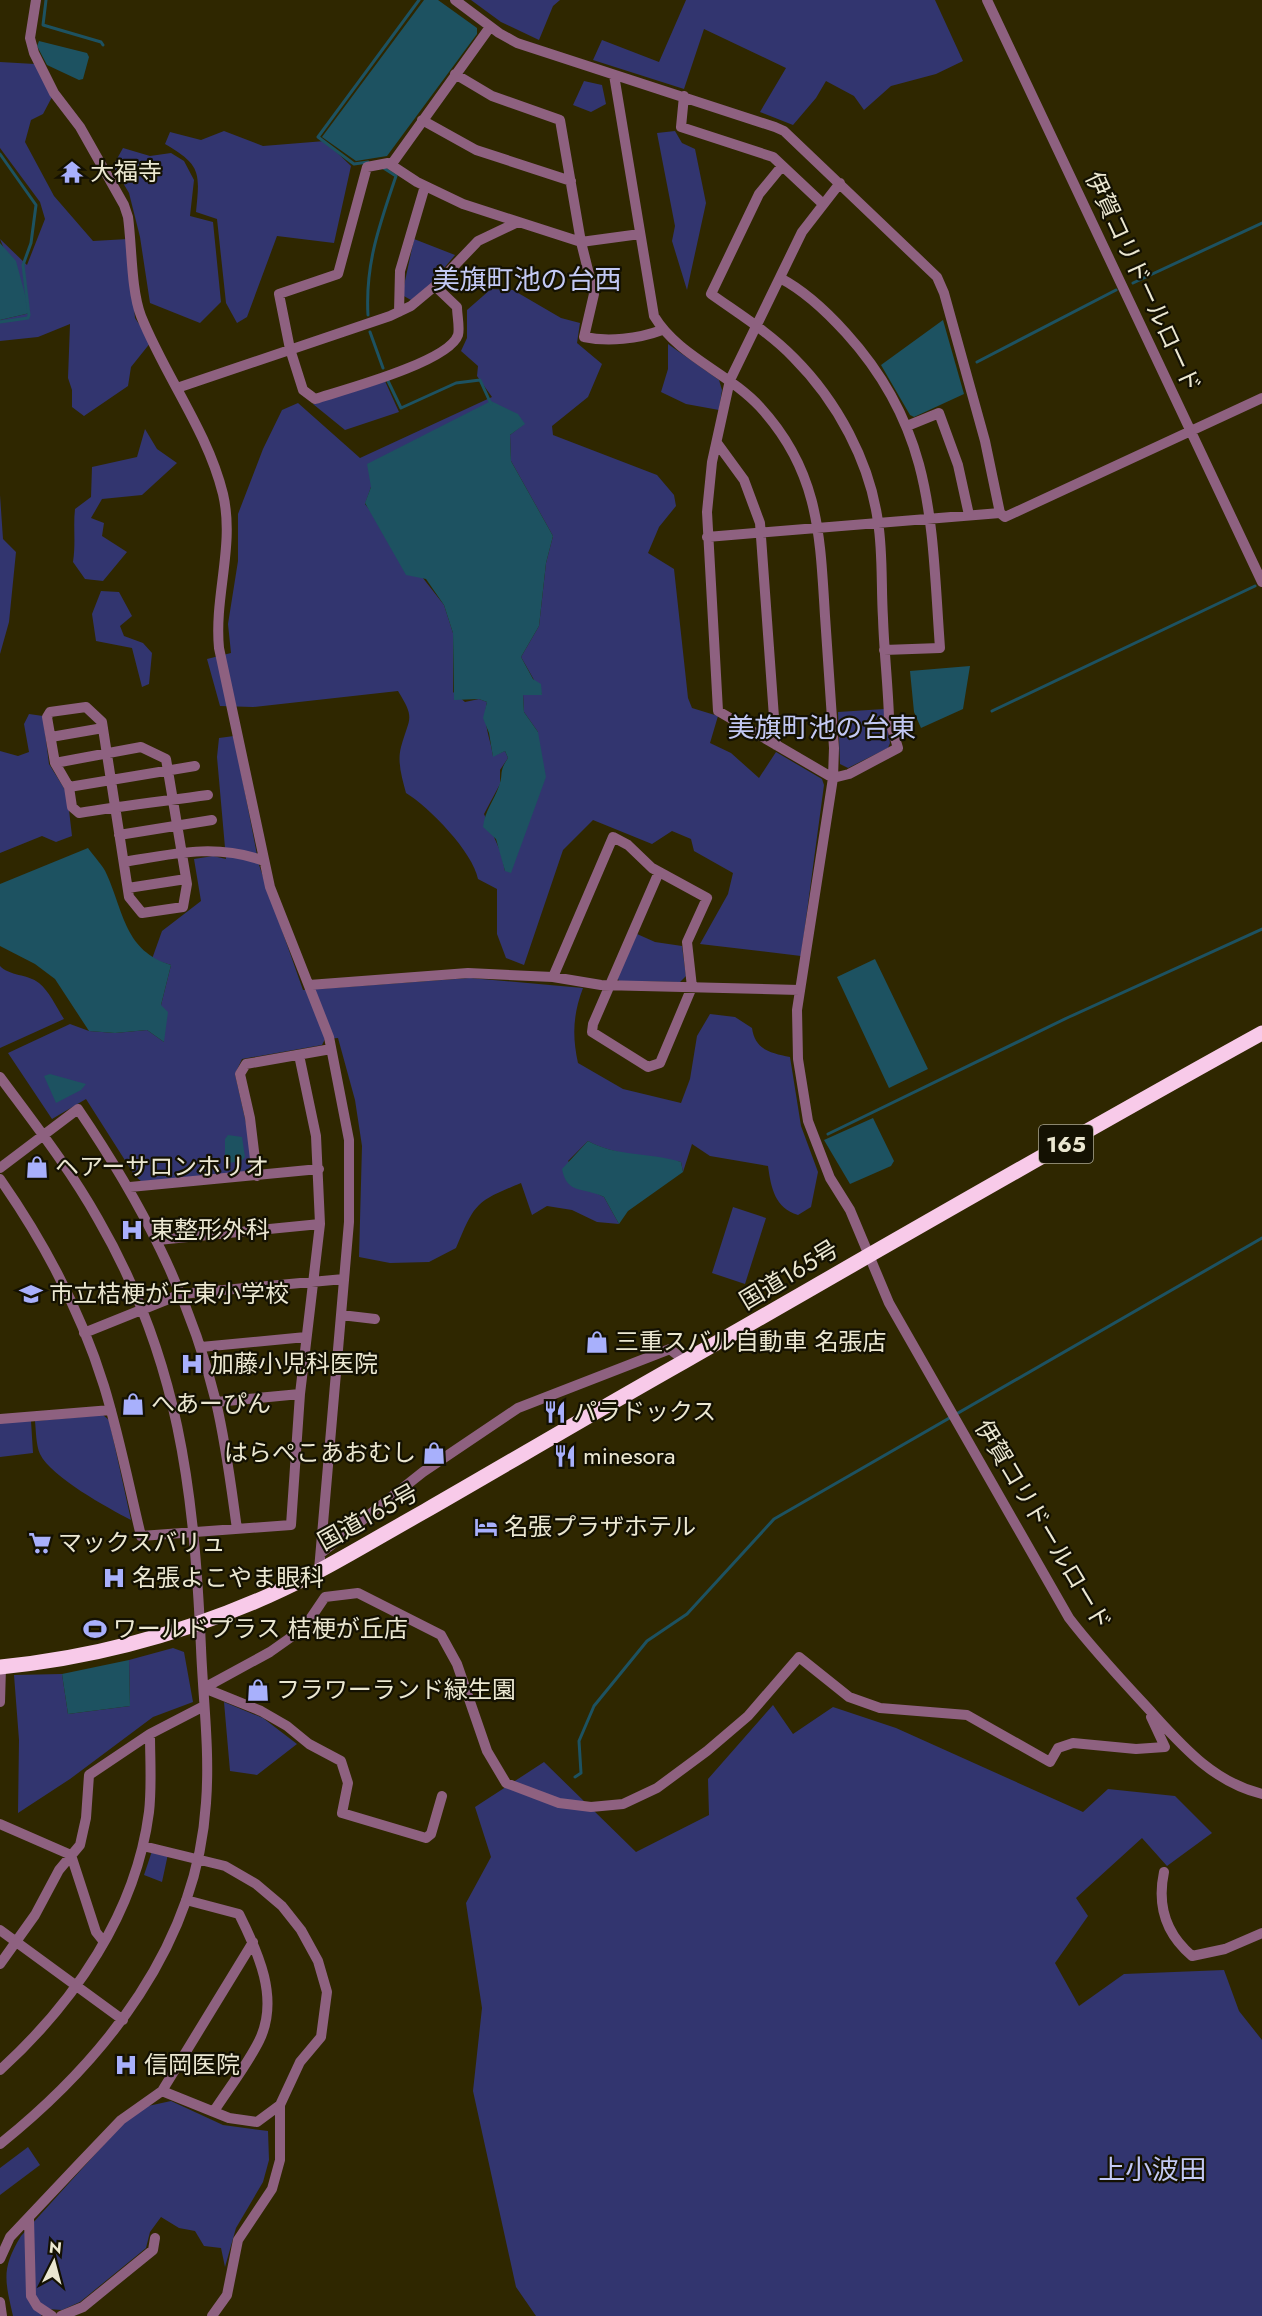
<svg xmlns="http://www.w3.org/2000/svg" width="1262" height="2316" font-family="Jost,'Noto Sans JP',sans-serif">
	<rect width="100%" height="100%" fill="#2f2700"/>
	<path fill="#32356f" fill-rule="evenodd" d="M471,0H560L553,6L539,40L501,22Z
		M686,0H935L963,61L936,74L891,86L864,110L854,96L826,81L816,98L793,125L760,112L786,68L704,29L684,89L593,60L602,40L659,62Z
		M0,62L35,64L52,97L43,114L31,120L25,142L54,196L93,241L128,239L135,318L151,342L131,367L128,386L84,416L72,407V390L68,378L70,324L38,337L0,341V320L30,313L0,239L27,265L45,219L40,202L0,148Z
		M584,81L602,85L606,104L591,112L573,105Z
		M224,131L263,146L325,141L351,166L334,243L277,236L247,317L237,323L226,303L217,219L196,212C200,172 201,165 165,144L170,132L201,140Z
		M675,131L682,143L695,149L706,203L687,290L672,241L675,226L657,133Z
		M123,148L150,156L171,153L184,161L194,180L190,216L213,222L221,302L200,323L150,303L140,237L129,193L113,166Z
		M414,239L455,255L430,285L411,300L402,295Z
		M491,289L513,290L561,318L580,323L577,343L602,364L588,397L552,426L553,435L657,475L674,495L676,506L659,527L648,553L674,569L688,698L692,708L718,716L710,743L731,753L759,778L776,752L822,779L824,785L801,956L700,944L728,894L733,873L694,851L691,839L672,831L652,844L593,820L563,850L524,965L506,958L497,934V889L478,879C473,852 429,807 406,793C402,778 397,762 401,747C409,717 416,720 398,691L253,707L220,706L207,659L231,653L228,624L238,561V514L263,449L282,410L298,403L360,458L492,397L477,376L478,366L461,351L467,338V310ZM524,424L510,435L511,461L553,536L546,563L539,626L521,657L542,694H523L524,712L538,732L505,871L501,853L484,814L500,784V770L508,758L505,751L493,756C490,736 482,722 487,702L479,699L465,702L453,692V633L444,605L365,504L371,487Z
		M668,344L719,380L722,390L719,410L686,404L661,392L668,369Z
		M385,381L399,412L345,430L313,404Z
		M145,429L157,449L177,463L142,495L102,499L91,518L104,523L102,536L127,552L103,581L85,579L73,562C76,542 73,527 75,509L91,497L92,467L137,457Z
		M0,495L3,539L16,552L9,622L0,654Z
		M101,591L119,592L132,616L120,626L124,636L143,643L152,653L149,684L142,687L132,648L96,641L92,614Z
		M884,709L890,743L888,748L848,768L840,764L838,712Z
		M29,714L43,716L49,764L67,793L72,836L56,842L42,836L0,853V751L18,756L29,752L24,724Z
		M234,736L259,865L303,990L470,978L583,988C573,1014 572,1036 578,1063L623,1089L681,1103L690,1079L697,1036L710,1014L735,1017L752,1028C755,1050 771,1053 790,1057L801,1126L818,1172L811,1207L798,1215C775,1208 771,1188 768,1166L710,1156L692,1144L683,1172L681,1162C651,1156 615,1156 588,1141L568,1161L596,1193L604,1197L619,1224L597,1222L572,1210L547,1206L532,1215L521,1183C475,1202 475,1203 456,1248L429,1262L390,1263L359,1257L362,1146L355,1100L338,1038L325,1039L322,1045L242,1059L235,1074L248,1132L252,1166L247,1172L142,1182L135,1176L86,1099L52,1119L8,1053L70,1024L89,1031L115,1033L147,1030L164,1042L161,1005L171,965L152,959L162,931L201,901L194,859L213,856L226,859L217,757L219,738Z
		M637,934L655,942L682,946L686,976L680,982L619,981L617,977Z
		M0,966C9,976 28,974 39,983C49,991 57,1008 64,1019L0,1048Z
		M733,1207L766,1218L745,1284L712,1273Z
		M103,1415L109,1420L131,1520C108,1508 51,1477 40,1454C36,1445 36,1431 35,1421Z
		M31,1421L33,1453L0,1457V1422Z
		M173,1648L184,1652L193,1702L153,1717L70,1779L18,1813L19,1740L14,1675L62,1674L68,1714L130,1706L129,1660Z
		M224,1702L263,1718L297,1744L257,1775L230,1771Z
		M773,1705L793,1734L833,1707L896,1728L1083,1812L1108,1789L1175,1796L1212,1833L1167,1866L1142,1838L1076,1898L1088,1916L1055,1963L1079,2006L1124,1974L1224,1970L1239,2011L1262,2040V2316H536L516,2287L473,2091L482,2008L466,1903L491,1857L475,1807L544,1762L636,1852L709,1815L708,1779Z
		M152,1851L168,1854L162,1882L144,1875Z
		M171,2101L223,2125L268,2131L269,2160L263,2182L236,2228L225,2267L221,2248L204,2246L195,2231L179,2228L161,2217L150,2232L146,2248L80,2302L62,2310L47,2309L41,2316H13C5,2280 1,2269 21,2236L128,2118L148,2106Z
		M28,2147L40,2165L0,2195V2168Z"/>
	<path fill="#1d5261" d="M424,0H438L477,28V34L387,156L356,161L322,137Z
		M39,41L87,53L89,57L83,79L79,80L47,65L37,46Z
		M0,243L16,261L30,313L0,320Z
		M943,320L964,394L914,417L910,415L881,365Z
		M491,401L518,414L525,424L510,435L511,461L553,536L546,563L539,626L521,657L533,679L541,684L542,695H523L524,712L538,732L546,777L511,873L505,871L496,839L483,827C485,810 494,801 499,786C504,773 498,773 508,758L505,751L493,757L489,733L483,718L487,702L479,699L454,700L453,633L444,605L426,579L406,575L365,503L371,487L367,464Z
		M970,666L963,709L921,728L914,712L910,671Z
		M88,848C94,857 103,865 107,875C124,913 125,951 171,965L161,1005L168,1012L164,1042L147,1030L115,1033L89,1031L55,979L35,964L0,946V884Z
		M875,959L928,1069L889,1088L837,977Z
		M50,1074L86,1084L81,1090L56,1103L44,1076Z
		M873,1118L894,1161L891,1166L850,1184L824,1140Z
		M228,1135L242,1137L245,1157L241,1161L229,1163L225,1159V1139Z
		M588,1141C617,1157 650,1152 681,1162L683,1172L628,1211L619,1224L604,1197C584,1187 567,1195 562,1169Z
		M129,1660L130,1706L68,1714L62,1674Z"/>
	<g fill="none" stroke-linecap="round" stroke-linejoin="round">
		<path stroke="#1d5261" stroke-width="3" d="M46,0L43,25L101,42L103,45
			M0,154L36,205L31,243L23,265L29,315L28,318L0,322
			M368,162L354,164L318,137L419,0
			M1133,283L1262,223
			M368,315C365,263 380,224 396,176L382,167
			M370,332L383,368
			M977,362L1116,290
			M388,381L401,408L456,383L480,380L491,404
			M992,711L1255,586
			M828,1134L1069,1017L1262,929
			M575,1777L581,1773L579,1741L594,1706L647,1641L687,1614L774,1519L1262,1238"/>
		<path stroke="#8e6180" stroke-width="10" d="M36,0L30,38L34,53L54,93L80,127L124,205L128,217C132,246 131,290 141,316C166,378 207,430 223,494C235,545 214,596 219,648L270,887L329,1037L349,1140V1222L319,1570
			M455,0L499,33L517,43L775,127L784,131L937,277L944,293L985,441L1000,513L1005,517L1262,398
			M987,0L1262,582
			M455,74L492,96L560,120L581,242L594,294L584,337C608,342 638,339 662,330
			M614,75L654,316C678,356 729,373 760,407C819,471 820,535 825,616C828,660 831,704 834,748L833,778L797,1010L798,1059L808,1121L830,1178L850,1210L889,1303L1069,1618C1092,1648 1118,1676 1144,1704C1179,1742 1210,1781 1262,1794
			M684,96L681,127L773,157L823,204
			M422,120L476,150L571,181
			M391,165L490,27
			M782,166L759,194L711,294C739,314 770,333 794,358C837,401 870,462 878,522C883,553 881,587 883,618C884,651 888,685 889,718L898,748L849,774L833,778L718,711L707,512L712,462L730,380L802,232L840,183
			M780,278C805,291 827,312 846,333C935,431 931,524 940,648L884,650
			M435,286L457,307C457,315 460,328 458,335C449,362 343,390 315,399L303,390L290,349L279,294L338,274L367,167L388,163L417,182L463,204L581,242L640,234
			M399,312L400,271L425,186
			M177,388L390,316L411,306L435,286L478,241L518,222
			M907,426L939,413L958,465L969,515
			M717,443L744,480L760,523L776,745
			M707,537L1000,513
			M51,737L103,728
			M55,763L141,747L166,759L187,884L183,907L142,913L129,897L102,722L86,707L50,712L47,717L55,763L69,787L72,807L79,813C122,806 165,801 208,795
			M69,787L195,766
			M119,835L212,820
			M124,862C172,854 216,843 264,861
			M128,888L186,879
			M553,977L613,837L628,845L652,868L707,898L687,942L692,987L660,1063L648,1067L592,1032L593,1024L659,872
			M309,985L468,973L553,977L601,985L799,990
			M0,1077C34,1123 70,1169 98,1219C179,1359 194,1490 201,1648C203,1699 210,1751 206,1803C197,1944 106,2059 0,2144
			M0,1168L78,1109C140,1200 190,1295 216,1402C226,1444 231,1486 237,1529
			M257,1176L250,1118L240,1074L246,1064L331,1049
			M0,1179C44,1242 81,1312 104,1386C119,1435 129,1486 141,1536L291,1525L300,1394L320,1224L316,1136L299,1055
			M130,1187L319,1169
			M158,1240L320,1224
			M341,1315L375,1319
			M84,1333L181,1294L344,1279
			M201,1347L306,1337
			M216,1402L300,1394
			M0,1419L111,1410
			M321,1553L423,1472L518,1408L670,1349L685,1361
			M204,1688L270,1652L304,1628L325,1597L358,1593L441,1635L457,1664L487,1751L506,1783L559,1803L591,1807L623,1804L657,1788L707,1751L748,1716L799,1657L849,1697L880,1708L967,1715L1050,1762L1058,1748L1073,1743L1136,1749L1165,1747L1151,1717
			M204,1688L261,1711L287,1726L309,1744L341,1761L348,1783L342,1813L426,1838L431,1834L442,1796
			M0,1702L1,1667
			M0,1824L71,1855
			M143,1846L225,1866L256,1884L282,1906L301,1930L318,1961L327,1992L321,2037L300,2062L280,2105V2160L272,2189L238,2240L227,2295L212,2316
			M71,1855L96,1932L104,1942
			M1164,1872C1157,1905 1166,1934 1192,1956L1225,1949L1262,1933
			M186,1900L239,1914C258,1952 280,1999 259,2041C247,2065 229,2088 214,2111
			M0,1930L123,2020
			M0,1964L35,1915L59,1870L80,1845L86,1818L89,1775L150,1734L204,1706
			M0,2070C74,2003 136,1913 149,1812C152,1786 150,1760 150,1734
			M162,2091L229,2118L257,2122L280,2105
			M29,2219L31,2296L37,2306L52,2316
			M0,2259L10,2237L78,2165L121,2120L162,2091L253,1942
			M0,2302L2,2316
			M61,2316L83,2307L153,2250L155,2238"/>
		<path stroke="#f8cae9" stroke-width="15" d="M0,1667C93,1658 182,1634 268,1596C322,1572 373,1540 425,1511C512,1461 598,1410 685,1361C877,1251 1068,1140 1262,1033"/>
	</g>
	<defs>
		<g id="temple-bare" transform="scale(1.8)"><path d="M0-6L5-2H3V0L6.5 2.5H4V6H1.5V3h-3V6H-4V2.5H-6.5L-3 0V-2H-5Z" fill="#a8b0fc" stroke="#141102" stroke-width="2.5" paint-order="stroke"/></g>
		<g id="shop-bare" transform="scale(1.8)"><path d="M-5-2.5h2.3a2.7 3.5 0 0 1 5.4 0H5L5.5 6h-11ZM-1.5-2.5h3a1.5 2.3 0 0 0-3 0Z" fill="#a8b0fc" stroke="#141102" stroke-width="2.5" paint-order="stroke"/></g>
		<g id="hospital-bare" transform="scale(1.8)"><path d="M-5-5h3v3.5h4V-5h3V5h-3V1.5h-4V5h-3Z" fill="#a8b0fc" stroke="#141102" stroke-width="2.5" paint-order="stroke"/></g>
		<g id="school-bare" transform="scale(1.8)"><path d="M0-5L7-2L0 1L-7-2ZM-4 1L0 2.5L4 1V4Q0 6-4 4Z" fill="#a8b0fc" stroke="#141102" stroke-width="2.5" paint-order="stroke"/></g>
		<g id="restaurant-bare" transform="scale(1.8)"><path d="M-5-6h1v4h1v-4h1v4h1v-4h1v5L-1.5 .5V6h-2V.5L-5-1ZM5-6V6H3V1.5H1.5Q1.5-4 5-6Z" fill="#a8b0fc" stroke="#141102" stroke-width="2.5" paint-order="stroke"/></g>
		<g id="hotel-bare" transform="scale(1.8)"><path d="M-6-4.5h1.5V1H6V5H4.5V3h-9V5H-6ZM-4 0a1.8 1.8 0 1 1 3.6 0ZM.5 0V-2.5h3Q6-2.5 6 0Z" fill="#a8b0fc" stroke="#141102" stroke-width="2.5" paint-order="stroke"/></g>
		<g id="supermarket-bare" transform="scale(1.8)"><path d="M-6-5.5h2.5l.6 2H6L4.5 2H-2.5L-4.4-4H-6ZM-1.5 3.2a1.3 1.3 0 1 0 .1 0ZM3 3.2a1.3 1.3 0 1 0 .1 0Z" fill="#a8b0fc" stroke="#141102" stroke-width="2.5" paint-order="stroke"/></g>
		<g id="stadium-bare" transform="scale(1.8)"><path d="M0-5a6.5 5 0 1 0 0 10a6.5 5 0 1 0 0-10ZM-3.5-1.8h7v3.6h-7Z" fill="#a8b0fc" stroke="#141102" stroke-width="2.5" paint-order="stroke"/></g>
	</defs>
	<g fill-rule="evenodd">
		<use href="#temple-bare" x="72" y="172"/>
		<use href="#shop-bare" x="37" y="1167"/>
		<use href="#hospital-bare" x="132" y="1230"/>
		<use href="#school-bare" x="31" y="1294"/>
		<use href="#shop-bare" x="597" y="1342"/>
		<use href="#hospital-bare" x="192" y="1364"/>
		<use href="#shop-bare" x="133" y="1404"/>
		<use href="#restaurant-bare" x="555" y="1412"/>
		<use href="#shop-bare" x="434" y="1453"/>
		<use href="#restaurant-bare" x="565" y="1456"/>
		<use href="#hotel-bare" x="486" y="1527"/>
		<use href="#supermarket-bare" x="40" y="1543"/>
		<use href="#hospital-bare" x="114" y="1578"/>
		<use href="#stadium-bare" x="95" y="1629"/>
		<use href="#shop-bare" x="258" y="1690"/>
		<use href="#hospital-bare" x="126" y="2065"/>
	</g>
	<g text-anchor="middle" stroke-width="4.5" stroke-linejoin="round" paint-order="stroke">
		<rect fill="#141102" stroke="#aaa793" stroke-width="1.5" x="1039" y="1125" width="54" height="38" rx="4.5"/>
		<g font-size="22" font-weight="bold" fill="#ebe7d1">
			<text x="1066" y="1152">165</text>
		</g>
		<g font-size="24" fill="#ebe7d1" stroke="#141102" text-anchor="start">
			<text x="90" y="180">大福寺</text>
			<text x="55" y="1175">ヘアーサロンホリオ</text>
			<text x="150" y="1238">東整形外科</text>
			<text x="49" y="1302">市立桔梗が丘東小学校</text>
			<text x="615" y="1350">三重スバル自動車 名張店</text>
			<text x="210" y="1372">加藤小児科医院</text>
			<text x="151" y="1412">へあーぴん</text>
			<text x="573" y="1420">パラドックス</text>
			<text x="416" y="1461" text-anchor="end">はらぺこあおむし</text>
			<text x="583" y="1464">minesora</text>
			<text x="504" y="1535">名張プラザホテル</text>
			<text x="58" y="1551">マックスバリュ</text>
			<text x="132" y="1586">名張よこやま眼科</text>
			<text x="113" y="1637">ワールドプラス 桔梗が丘店</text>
			<text x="276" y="1698">フラワーランド緑生園</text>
			<text x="144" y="2073">信岡医院</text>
		</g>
		<g font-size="24" fill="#ebe7d1" stroke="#141102">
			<text transform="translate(1143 282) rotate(65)" y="8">伊賀コリドールロード</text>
			<text transform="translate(789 1275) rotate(-31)" y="8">国道165号</text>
			<text transform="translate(368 1517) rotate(-29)" y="8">国道165号</text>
			<text transform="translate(1043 1525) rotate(59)" y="8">伊賀コリドールロード</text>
		</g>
		<g font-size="27" fill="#c3c9f4" stroke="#141102">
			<text x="527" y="289">美旗町池の台西</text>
			<text x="822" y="737">美旗町池の台東</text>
			<text x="1152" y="2179">上小波田</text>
		</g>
	</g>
	<g transform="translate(54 2262) rotate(6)" stroke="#141102" stroke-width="4.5" paint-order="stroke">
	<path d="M0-4.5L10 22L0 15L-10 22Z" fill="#ebe7d1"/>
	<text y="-9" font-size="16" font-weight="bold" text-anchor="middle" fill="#ebe7d1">N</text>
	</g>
</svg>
